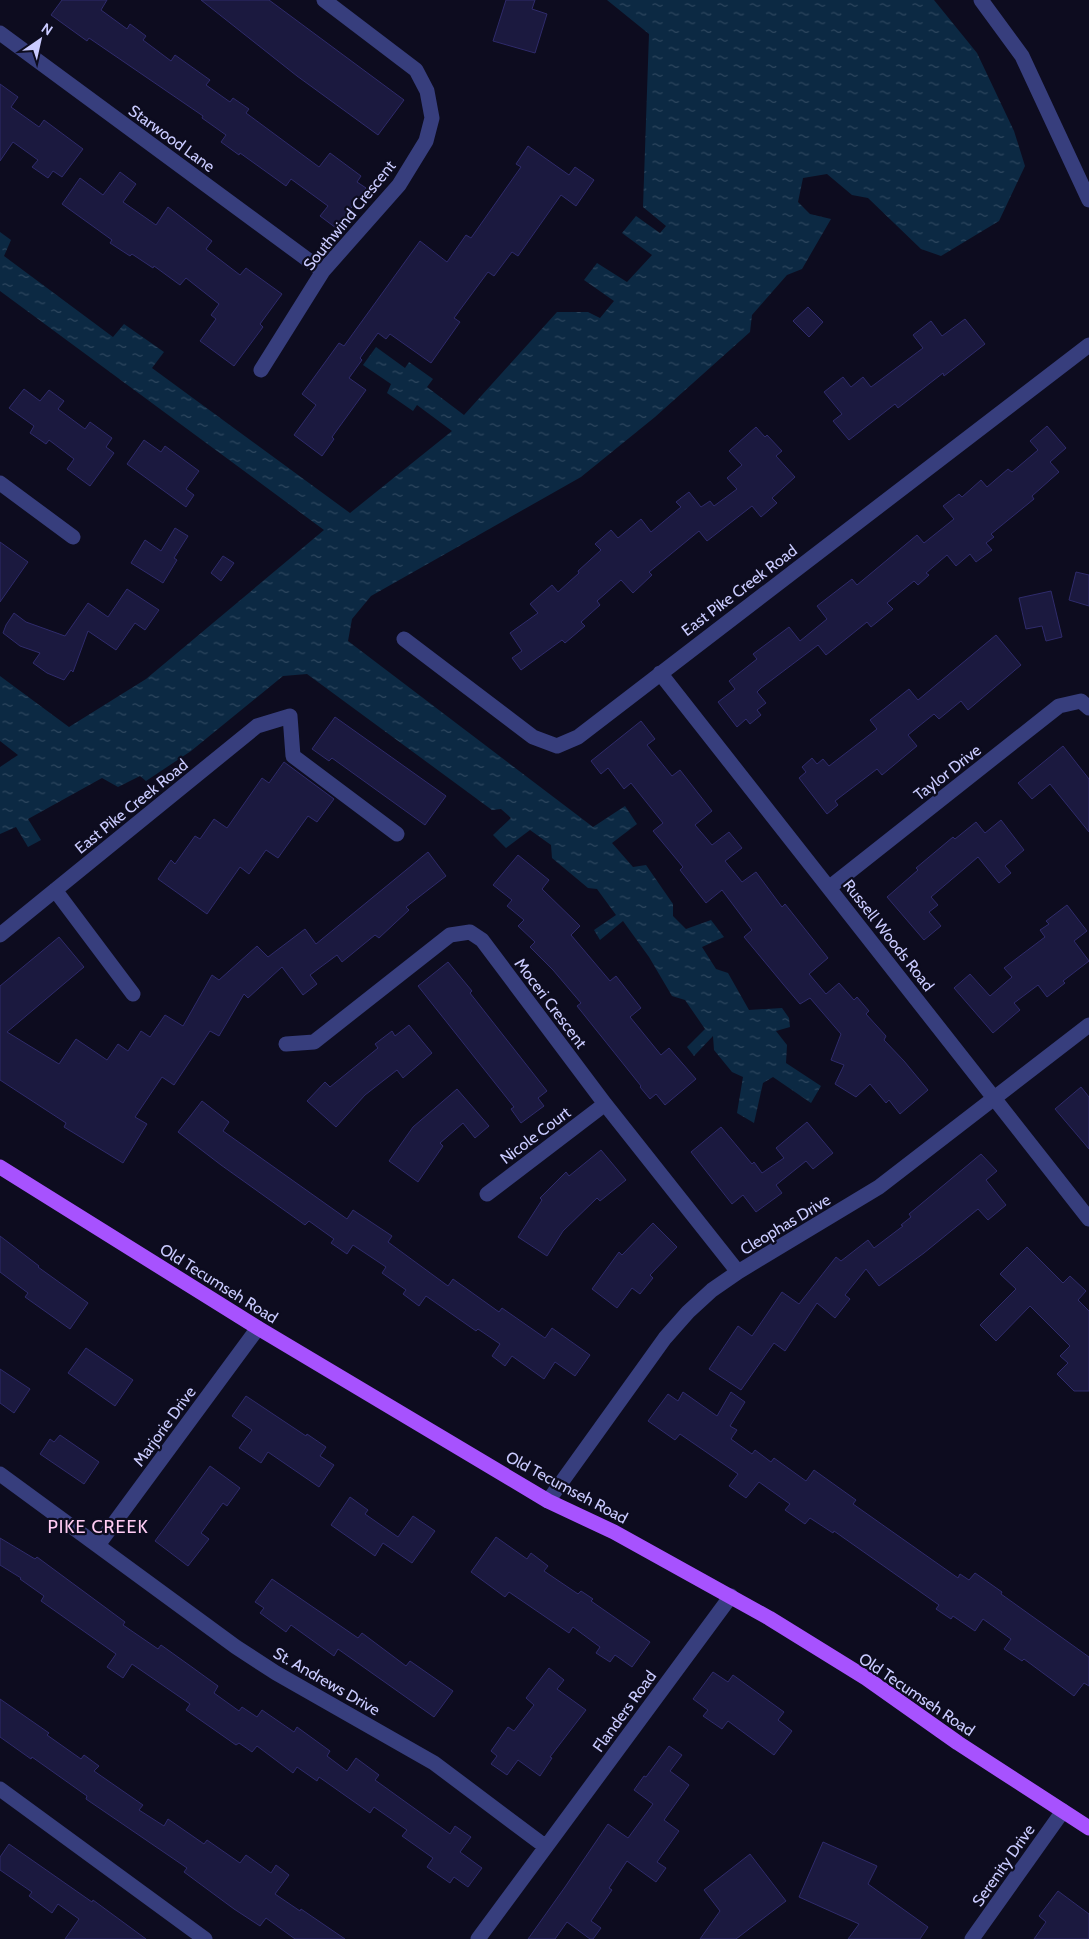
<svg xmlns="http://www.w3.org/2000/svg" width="1089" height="1939" font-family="Cabin,sans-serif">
	<defs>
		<pattern id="water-ripples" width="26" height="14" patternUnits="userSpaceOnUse" patternTransform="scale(1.25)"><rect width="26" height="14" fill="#0c2943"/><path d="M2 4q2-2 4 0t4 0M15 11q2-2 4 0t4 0" fill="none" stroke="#2e475f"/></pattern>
	</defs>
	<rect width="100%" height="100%" fill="#0d0c1f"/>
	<path fill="url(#water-ripples)" d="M607,0H934L977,53L1014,131L1025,166L999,221L941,256L921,249L868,198L852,195L827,174L803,178L798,202L810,214L831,219L802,269L787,275L752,315L750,332L655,417L581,477L371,596L352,619L348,641L593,827L625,806L637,824L612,843L633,867L646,865L673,904V916L686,929L711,920L724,937L702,947L716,969L728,973L749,1010L782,1008L789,1018L790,1027L776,1031L787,1045L786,1063L821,1086L811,1103L773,1077L763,1083L754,1123L737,1113L743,1077L732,1072L714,1050L713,1036L694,1056L687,1047L705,1029L685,1000L672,996L649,957L623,921L600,940L594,930L616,915L597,889L588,888L552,858L551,845L530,830L506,848L493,835L511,818L501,809L492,810L307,674L283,676L191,751L146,781L140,776L118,787L102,778L28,819L41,840L28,847L16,827L0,834V767L18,755L0,741V676L69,727L146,679L324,530L0,291V232L11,240L4,256L113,337L124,324L164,352L152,368L350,513L452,431L417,405L413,411L387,393L391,384L363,365L376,347L405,368L409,362L433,379L427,387L464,415L557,312H588L600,318L614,301L584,280L597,263L627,282L652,255L622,233L636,216L660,233L666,226L643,207L649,34Z"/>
	<path fill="#1b193f" stroke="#2f2b6b" d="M62,0H107L101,10L127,29L130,24L146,36L143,40L171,61L175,55L210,80L206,85L230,102L233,98L249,109L246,113L319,167L330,153L361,176L357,182L366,188L336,228L320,216L328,206L291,179L286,186L240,153L239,155L221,142L226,135L202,118L203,116L89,38L87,41L51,15Z
		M201,0H269L404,100L378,135L297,76Z
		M506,0H535L532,9L547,14L535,53L493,41Z
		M0,84L18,97L11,107L39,127L44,120L83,149L62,177L53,171L48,178L32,167L38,160L13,142L0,161Z
		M528,146L569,175L575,167L594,180L576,206L561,195L518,256L512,252L494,276L488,272L454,318L460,322L431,363L390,334L386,339L378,333L360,358L362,360L349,378L366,390L332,437L334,439L322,456L294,435L316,405L302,394L339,343L344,346L420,241L447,262L466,235L471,238L521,167L516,164Z
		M120,172L136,184L123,202L156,225L168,207L212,241L206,249L240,275L246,268L282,294L260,324L263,327L234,366L200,341L216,319L211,315L219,304L186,278L180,285L154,266L153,268L132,254L130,256L110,243L112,240L62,204L80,178L103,195Z
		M808,307L823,322L809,337L793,321Z
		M965,319L985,344L944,376L943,373L898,408L895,404L849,440L833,421L842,414L824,392L843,377L851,387L863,377L871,387L923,348L913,335L931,321L942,336Z
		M24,389L40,401L49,390L64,401L58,409L85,429L90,422L112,438L106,447L114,453L90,486L67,469L74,459L49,440L46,444L30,433L34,426L9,408Z
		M1047,426L1066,448L1050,462L1059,472L1032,496L1034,499L991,534L994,537L986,543L992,550L976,562L970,554L956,566L947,555L926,573L929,575L918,585L914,581L887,603L893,609L871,627L867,622L826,655L818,645L761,688L757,692L766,703L757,710L761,715L750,724L746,719L737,727L718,702L735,689L729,681L757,659L753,654L789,627L800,641L827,619L817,606L852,579L857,585L917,535L924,543L954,519L943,506L959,494L962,497L981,480L987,487L1008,469L1012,472L1038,450L1030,441Z
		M756,427L765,437L767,435L782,451L776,456L795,477L772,498L777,503L761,517L752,506L707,541L699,531L649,572L652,575L633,593L621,580L597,601L600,605L581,622L585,626L565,643L562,640L521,670L512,658L522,651L510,633L538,613L530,604L552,585L558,592L579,573L578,571L601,550L595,544L611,530L618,538L641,519L651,532L681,507L676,502L689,492L701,507L710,501L714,506L737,489L727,478L742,465L729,451Z
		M144,440L161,452L165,446L199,471L186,489L194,495L186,507L127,464Z
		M175,528L188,536L174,558L177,560L163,583L131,563L145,540L161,551Z
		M0,542L28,562L0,602Z
		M223,556L234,563L221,581L211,573Z
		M1076,572L1089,575V606L1069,600Z
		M127,589L159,610L145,630L135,623L116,650L88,631L73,672L71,670L64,680L47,673L33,663L40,653L20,646L3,633L6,625L14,613L26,622L65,636L88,603L108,617Z
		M1051,591L1062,637L1046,641L1042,626L1026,629L1019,598Z
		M996,635L1021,665L968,710L961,701L939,719L934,714L908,735L917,746L882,775L877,769L835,801L838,805L827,814L799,778L806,772L802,767L812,758L817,764L823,759L829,766L877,729L870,720L909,689L918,700Z
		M335,717L446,796L425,825L332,758L329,761L312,749Z
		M641,721L655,739L647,745L672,776L680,770L712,811L695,825L712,845L729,832L742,848L725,861L742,882L756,872L782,907L785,904L828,958L809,974L826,994L839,983L854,1000L857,997L869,1011L866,1014L886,1036L884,1040L904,1061L928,1090L900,1114L889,1100L886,1103L870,1084L856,1097L835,1084L844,1065L831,1060L841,1034L810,998L800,1004L783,984L744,937L752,930L722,890L706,903L680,870L683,867L653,831L663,823L631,783L624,789L608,768L601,774L591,761Z
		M1063,746L1089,779V832L1050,784L1032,799L1018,783Z
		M284,762L334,799L317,822L308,816L278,858L266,850L249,874L240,867L207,914L158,879L171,860L175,864L195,836L200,839L214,819L227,828L262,778L269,783Z
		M1001,820L1024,850L1005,866L1011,873L999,883L978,857L931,897L938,905L929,912L941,926L924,940L887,897L918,870L916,868L953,837L955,839L976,822L985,833Z
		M428,852L446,876L406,907L409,910L379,938L375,935L342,962L337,955L310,975L317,984L303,995L282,967L248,998L244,994L219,1036L210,1031L174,1085L162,1077L135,1117L147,1124L123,1163L64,1127L66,1123L0,1080V986L59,937L84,967L7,1032L59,1064L76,1039L107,1060L118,1044L128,1051L141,1031L150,1037L165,1015L183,1026L212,975L219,980L257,946L268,957L305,929L316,944Z
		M518,855L549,880L542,889L580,926L571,935L610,981L616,976L641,1008L630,1017L661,1055L669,1048L696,1079L665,1105L656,1094L650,1099L640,1087L641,1086L577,1006L581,1003L553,970L530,947L535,942L518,926L524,920L507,906L512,900L493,885Z
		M1067,905L1087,931L1074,941L1089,961L1063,981L1065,983L1047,997L1038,985L1014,1003L1020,1010L993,1033L954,988L970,974L990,996L1012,977L1004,968L1045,937L1040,930L1049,924L1046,921Z
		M448,962L472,991L470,993L547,1091L538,1098L544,1106L521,1123L511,1109L514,1107L418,986Z
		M409,1025L432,1053L403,1078L397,1070L365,1095L336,1127L307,1101L325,1082L330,1087L378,1048L375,1044L392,1031L395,1036Z
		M1081,1087L1089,1097V1149L1055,1109Z
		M457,1089L489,1126L475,1138L463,1123L440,1143L443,1146L418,1182L389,1161L413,1127Z
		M202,1101L229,1122L223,1131L347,1219L353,1210L392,1236L388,1242L448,1286L453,1279L499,1312L502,1308L545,1338L552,1328L590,1355L575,1376L555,1362L544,1379L512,1356L505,1366L492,1356L500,1344L478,1329L476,1331L426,1296L419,1306L403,1294L406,1290L382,1273L386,1267L353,1245L347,1254L331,1243L334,1239L309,1221L305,1225L221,1165L178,1132Z
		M807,1122L833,1153L813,1169L806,1161L776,1185L782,1193L756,1212L743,1195L732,1204L691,1152L721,1127L752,1164L754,1162L762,1173L784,1158L776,1148Z
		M601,1150L626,1180L600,1201L597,1198L563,1231L547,1256L518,1237L542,1200L540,1198L566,1172L569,1176Z
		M981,1154L997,1171L986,1180L1006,1205L988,1220L978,1209L924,1253L879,1286L866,1269L845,1295L850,1299L835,1318L817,1303L785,1351L774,1343L741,1390L709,1369L738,1326L752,1336L782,1292L799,1304L836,1257L841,1261L868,1240L874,1248L903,1226L901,1225L911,1217L909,1214Z
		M653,1223L677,1247L650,1275L653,1278L640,1294L632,1288L617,1308L592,1289L619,1252L622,1255Z
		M0,1236L39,1266L38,1267L88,1303L70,1329L25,1297L28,1293L0,1272Z
		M1027,1247L1063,1283L1070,1276L1086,1291L1078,1300L1089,1311V1391H1074L1057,1374L1068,1363L1060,1356L1070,1346L1030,1306L996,1341L980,1325L1016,1289L1000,1274Z
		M86,1348L133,1380L115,1406L68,1373Z
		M0,1369L30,1389L14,1413L0,1403Z
		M683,1392L717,1416L731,1392L745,1402L730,1426L737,1430L731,1439L752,1454L755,1450L771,1462L774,1458L806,1481L814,1470L856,1500L853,1504L958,1578L960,1574L969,1580L975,1573L1002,1592L1001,1594L1089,1657V1686L1084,1683L1074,1696L1024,1659L1022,1661L1004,1649L1011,1639L983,1619L975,1631L953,1616L951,1619L936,1609L939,1605L834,1531L833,1533L810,1518L805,1524L785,1510L790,1504L759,1482L746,1498L729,1486L738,1474L680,1434L675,1440L648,1421L668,1394L678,1401Z
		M246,1396L306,1436L307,1434L326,1447L320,1456L334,1465L319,1487L268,1452L261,1463L239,1448L252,1430L232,1416Z
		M60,1435L99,1462L84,1484L40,1454L50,1439L54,1442Z
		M210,1466L240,1488L227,1506L223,1503L201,1533L209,1539L188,1566L155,1541Z
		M350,1497L368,1510L365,1514L398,1537L413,1516L435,1531L412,1563L383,1543L375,1556L331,1525Z
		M496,1537L527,1559L531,1553L548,1566L544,1571L578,1594L581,1591L593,1599L591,1601L650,1642L632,1667L615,1655L610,1662L596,1653L600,1647L573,1627L569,1633L509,1592L505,1597L471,1572Z
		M0,1538L35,1559L37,1557L125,1622L123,1625L158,1649L161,1645L189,1665L218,1686L214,1693L239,1711L242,1707L257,1717L262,1710L294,1732L297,1727L330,1751L327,1756L347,1771L356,1758L379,1775L375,1780L450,1834L455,1826L471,1837L460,1852L482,1868L468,1887L454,1877L450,1883L427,1867L433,1858L402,1836L407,1830L374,1807L370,1813L319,1777L317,1781L297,1767L293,1773L257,1746L252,1752L239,1743L236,1745L186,1710L190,1704L132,1664L123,1678L107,1667L116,1654L41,1601L44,1596L20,1579L21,1578L0,1565Z
		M272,1579L358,1638L362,1633L406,1666L410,1661L453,1691L434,1717L338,1649L334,1656L291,1625L286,1632L260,1613L264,1608L255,1602Z
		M549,1668L564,1680L557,1689L586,1710L550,1757L552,1758L540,1776L518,1760L507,1775L491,1764L497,1756L491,1751L508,1727L514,1731L534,1705L526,1698Z
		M713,1672L728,1682L733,1675L784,1712L778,1720L792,1731L774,1755L728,1721L722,1729L703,1716L708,1710L693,1699Z
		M0,1699L49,1733L47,1735L81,1759L84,1755L99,1766L94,1771L143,1805L139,1810L164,1826L168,1819L204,1844L207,1840L240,1863L246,1855L271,1873L276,1865L289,1875L275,1894L300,1911L301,1909L345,1939H295L266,1918L260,1926L234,1909L184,1872L187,1868L86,1799L87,1796L32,1757L31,1759L0,1737Z
		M669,1746L682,1755L670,1771L689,1785L664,1820L679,1831L657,1862L666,1868L656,1882L627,1861L609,1888L612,1890L591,1921L601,1928L593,1939H590L567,1922L555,1939H528L565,1887L608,1824L628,1838L653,1804L634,1790L644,1776L646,1777Z
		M823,1842L877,1866L868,1884L928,1927L920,1939H848L859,1924L799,1897Z
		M9,1844L92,1902L93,1900L146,1939H65L79,1919L58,1904L52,1913L29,1896L32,1892L0,1870V1857Z
		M750,1854L786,1901L736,1939H700L720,1911L704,1890Z
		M1058,1891L1089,1914V1939H1034L1046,1922L1039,1916Z"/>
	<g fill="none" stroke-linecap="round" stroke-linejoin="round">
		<path stroke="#373e7d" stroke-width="15" d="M981,0L1022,56L1089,200
			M0,33L323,271
			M261,370L323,271L399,185L426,141L432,118L427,91L416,70L324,0
			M0,483L73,537
			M404,639L533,737L557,746L578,737L1089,345
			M660,673L1089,1219
			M830,887L1059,706L1081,701L1089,708
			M55,890L133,994
			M0,935L257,726L290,716L293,756L397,834
			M286,1044L314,1042L450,935L470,932L482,940L605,1104L738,1272
			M487,1194L605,1104
			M0,1474L236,1647L276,1673L434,1763L546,1847
			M548,1501L665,1338L688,1312L712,1290L738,1272L879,1187L1089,1025
			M98,1545L258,1328
			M0,1789L205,1939
			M478,1939L731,1596
			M972,1939L1063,1811"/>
		<path stroke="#a752fe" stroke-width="15" d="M0,1167L258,1328L548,1501L614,1532L769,1618L866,1678L958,1743L1089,1828"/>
	</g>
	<g text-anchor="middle" stroke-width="4.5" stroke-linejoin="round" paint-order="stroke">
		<g font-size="16" fill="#cacbff" stroke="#0d0c1f">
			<text transform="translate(172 138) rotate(36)" y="6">Starwood Lane</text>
			<text transform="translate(349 215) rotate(-51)" y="6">Southwind Crescent</text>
			<text transform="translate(739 590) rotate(-37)" y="6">East Pike Creek Road</text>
			<text transform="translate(947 772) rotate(-38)" y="6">Taylor Drive</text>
			<text transform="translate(131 806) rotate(-39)" y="6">East Pike Creek Road</text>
			<text transform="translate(889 935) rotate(52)" y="6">Russell Woods Road</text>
			<text transform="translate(551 1003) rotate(53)" y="6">Moceri Crescent</text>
			<text transform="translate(535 1135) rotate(-37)" y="6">Nicole Court</text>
			<text transform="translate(785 1224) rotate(-31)" y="6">Cleophas Drive</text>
			<text transform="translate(219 1283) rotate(32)" y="6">Old Tecumseh Road</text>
			<text transform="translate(164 1426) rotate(-54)" y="6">Marjorie Drive</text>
			<text transform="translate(567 1487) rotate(28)" y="6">Old Tecumseh Road</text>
			<text transform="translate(327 1681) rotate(30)" y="6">St. Andrews Drive</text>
			<text transform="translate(917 1694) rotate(34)" y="6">Old Tecumseh Road</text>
			<text transform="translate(624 1711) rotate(-54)" y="6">Flanders Road</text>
			<text transform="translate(1003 1865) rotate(-55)" y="6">Serenity Drive</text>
		</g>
		<g font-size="18" letter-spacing="1" fill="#ffccf3" stroke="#0d0c1f">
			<text x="98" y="1533">PIKE CREEK</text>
		</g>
	</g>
	<g transform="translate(40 40) rotate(34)" stroke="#0d0c1f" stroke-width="4" paint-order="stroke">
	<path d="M0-4L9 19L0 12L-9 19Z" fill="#cacbff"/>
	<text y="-8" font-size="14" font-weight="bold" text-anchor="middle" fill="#cacbff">N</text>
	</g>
</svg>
